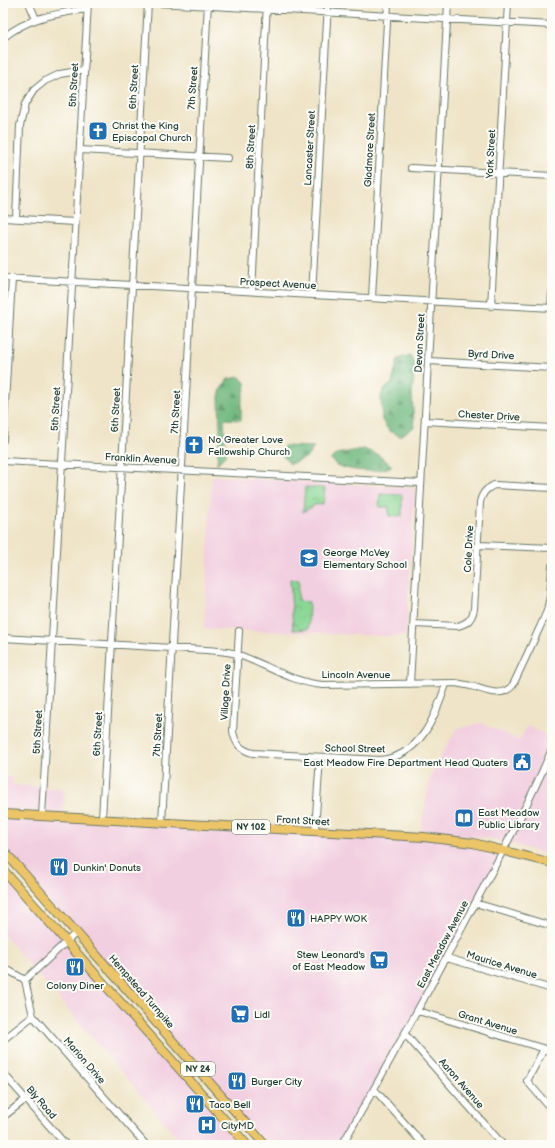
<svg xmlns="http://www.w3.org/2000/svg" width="555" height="1148" font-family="'Balsamiq Sans',sans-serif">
	<defs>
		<pattern id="forest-firs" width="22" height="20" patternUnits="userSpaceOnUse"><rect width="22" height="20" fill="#6fb87e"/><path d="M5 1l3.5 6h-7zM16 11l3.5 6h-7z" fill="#5b9768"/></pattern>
		<pattern id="park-crowns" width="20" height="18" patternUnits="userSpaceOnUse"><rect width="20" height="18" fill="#8ad795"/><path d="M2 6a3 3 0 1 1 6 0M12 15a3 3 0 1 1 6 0" fill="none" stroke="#77b981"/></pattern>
	</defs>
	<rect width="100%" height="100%" fill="#fdfcf7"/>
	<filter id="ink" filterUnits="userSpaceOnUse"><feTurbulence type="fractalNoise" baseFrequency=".025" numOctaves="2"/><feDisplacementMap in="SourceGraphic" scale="8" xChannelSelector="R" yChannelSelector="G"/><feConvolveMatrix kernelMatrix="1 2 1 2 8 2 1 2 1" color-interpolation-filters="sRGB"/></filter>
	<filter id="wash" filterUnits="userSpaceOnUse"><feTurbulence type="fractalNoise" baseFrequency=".012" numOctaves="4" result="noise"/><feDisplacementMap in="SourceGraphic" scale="16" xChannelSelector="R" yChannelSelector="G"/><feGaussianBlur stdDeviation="0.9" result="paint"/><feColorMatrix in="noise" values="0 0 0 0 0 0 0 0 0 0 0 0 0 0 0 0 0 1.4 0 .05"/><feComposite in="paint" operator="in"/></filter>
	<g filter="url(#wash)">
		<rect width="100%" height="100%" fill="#efe4c7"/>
		<path fill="#f2cfe0" d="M212,476L415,488L406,635L389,636L204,629Z
			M482,723L519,740L528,726L552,738V856L495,839L421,830L430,777L449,741L457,729Z
			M3,777H12V785L65,789L63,813L3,809Z
			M3,814L424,837L504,850L342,1145H265L3,850Z
			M3,871L246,1145H218L210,1135L198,1145H184L3,934Z"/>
		<path fill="url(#forest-firs)" stroke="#477a59" d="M410,355L415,365L412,394L414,427L400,436L389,431L382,420L381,397L383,391L392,383L398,359Z
			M240,377L246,384L241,404V420L224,419L226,455L217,464L220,429L219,397L221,389L228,379Z
			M284,446L314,447L307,457L290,464L282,455Z
			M364,449L378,455L392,466C376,474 352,471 336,465L331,459L336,454Z"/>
		<path fill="url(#park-crowns)" stroke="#548a64" d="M305,487L325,488L323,504L315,505L303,512Z
			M380,494L402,495V516H389V507H379Z
			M290,579L299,580L298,601L309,602L308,629L293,630Z"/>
	</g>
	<g filter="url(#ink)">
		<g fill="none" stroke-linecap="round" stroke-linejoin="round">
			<g stroke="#687767" stroke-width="8">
				<path id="minor" d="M29,3L36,19
					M158,3L552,25
					M3,38C29,17 55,14 87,9
					M80,150L228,158
					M411,168L552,176
					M3,218L75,222
					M16,218L20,126L25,104L34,90L45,81L60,74L84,70
					M3,278L552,308
					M252,291L267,3
					M312,295L328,3
					M372,298L388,3
					M491,306L508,3
					M551,308L552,293
					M429,361L552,368
					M425,421L552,428
					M3,440L12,278
					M3,461L421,483
					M478,545L552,548
					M414,624L458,626C468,623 472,619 474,609L480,502C482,493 486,489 494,485L552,488
					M239,631L233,731C235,744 241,750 253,753L379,760C420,757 435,718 446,684
					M3,638L206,650C217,651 229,651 239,655C267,665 294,683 323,685L455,683C461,684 466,685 471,686C486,690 501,699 513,685L540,627L547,611L550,596L552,566
					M410,684L448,3
					M42,816L88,3
					M102,819L148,3
					M162,822L208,3
					M315,830L320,757
					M475,903L552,926
					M447,958L552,989
					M3,967L25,980
					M25,980L33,1016L146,1145
					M25,980L77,932
					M418,1011L552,1051
					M405,1034L503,1145
					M3,1040L33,1016
					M544,1049L527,1081L552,1110
					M3,1073L66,1145
					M374,1089L424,1145
					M3,1117L26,1099
					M342,1145C387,1067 430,988 472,909C500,856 529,804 552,749"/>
			</g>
			<g stroke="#687767" stroke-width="10">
				<path id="major" d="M3,814L424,837L473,843L552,863
					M3,850L265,1145
					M3,870L247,1145"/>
			</g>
			<use href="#minor" stroke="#fff" stroke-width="6"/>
			<use href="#major" stroke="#edc569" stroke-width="8"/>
		</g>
	</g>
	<defs>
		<g id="church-square" transform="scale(1)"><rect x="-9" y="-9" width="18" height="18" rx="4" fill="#1f6fb2" stroke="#fdfcf7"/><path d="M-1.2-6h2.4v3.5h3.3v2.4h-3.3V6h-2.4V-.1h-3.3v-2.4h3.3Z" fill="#fff"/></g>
		<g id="school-square" transform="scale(1)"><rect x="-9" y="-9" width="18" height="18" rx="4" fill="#1f6fb2" stroke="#fdfcf7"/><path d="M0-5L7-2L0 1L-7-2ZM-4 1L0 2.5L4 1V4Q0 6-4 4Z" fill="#fff"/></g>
		<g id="civic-square" transform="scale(1)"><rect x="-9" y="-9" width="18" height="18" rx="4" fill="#1f6fb2" stroke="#fdfcf7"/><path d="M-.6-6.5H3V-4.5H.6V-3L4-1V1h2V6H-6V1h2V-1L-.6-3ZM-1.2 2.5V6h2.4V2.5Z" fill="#fff"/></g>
		<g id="library-square" transform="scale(1)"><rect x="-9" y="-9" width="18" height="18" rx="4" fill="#1f6fb2" stroke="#fdfcf7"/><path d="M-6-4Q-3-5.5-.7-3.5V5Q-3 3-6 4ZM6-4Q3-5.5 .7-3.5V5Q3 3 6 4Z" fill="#fff"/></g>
		<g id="restaurant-square" transform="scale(1)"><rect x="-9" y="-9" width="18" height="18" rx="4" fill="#1f6fb2" stroke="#fdfcf7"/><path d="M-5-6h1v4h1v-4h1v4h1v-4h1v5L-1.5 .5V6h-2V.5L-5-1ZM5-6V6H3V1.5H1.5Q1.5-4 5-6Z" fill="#fff"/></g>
		<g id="supermarket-square" transform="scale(1)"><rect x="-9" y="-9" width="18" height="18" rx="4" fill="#1f6fb2" stroke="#fdfcf7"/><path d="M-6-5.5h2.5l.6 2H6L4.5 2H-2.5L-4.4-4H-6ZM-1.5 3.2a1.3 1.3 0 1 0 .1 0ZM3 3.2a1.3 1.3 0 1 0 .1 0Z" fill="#fff"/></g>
		<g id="hospital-square" transform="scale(1)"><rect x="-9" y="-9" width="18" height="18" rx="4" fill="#1f6fb2" stroke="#fdfcf7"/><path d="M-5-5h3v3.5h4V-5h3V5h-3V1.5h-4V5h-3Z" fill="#fff"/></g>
	</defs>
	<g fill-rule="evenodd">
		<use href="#church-square" x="98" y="131"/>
		<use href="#church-square" x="194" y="445"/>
		<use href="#school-square" x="309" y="558"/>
		<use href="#civic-square" x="522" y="762"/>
		<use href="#library-square" x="464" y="818"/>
		<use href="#restaurant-square" x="59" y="867"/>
		<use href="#restaurant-square" x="296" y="918"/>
		<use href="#supermarket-square" x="379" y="960"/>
		<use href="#restaurant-square" x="75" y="967"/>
		<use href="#supermarket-square" x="240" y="1014"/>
		<use href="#restaurant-square" x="237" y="1081"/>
		<use href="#restaurant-square" x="195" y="1104"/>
		<use href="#hospital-square" x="207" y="1125"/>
	</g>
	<g text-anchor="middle" stroke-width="4" stroke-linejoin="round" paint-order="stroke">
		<g fill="#fdfcf7" stroke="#62766e" stroke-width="1">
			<rect x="232" y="820" width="38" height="14" rx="3"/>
			<rect x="181" y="1062" width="34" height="14" rx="3"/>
		</g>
		<g font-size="9" font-weight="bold" fill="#1f3d34">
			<text x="251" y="830">NY 102</text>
			<text x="198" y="1072">NY 24</text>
		</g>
		<g font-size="10" fill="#1f3d34" stroke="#fdfcf7">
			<text transform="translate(73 85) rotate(-87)" y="4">5th Street</text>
			<text transform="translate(133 87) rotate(-87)" y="4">6th Street</text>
			<text transform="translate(192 88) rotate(-86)" y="4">7th Street</text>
			<text transform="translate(250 147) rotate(-87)" y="4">8th Street</text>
			<text transform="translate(309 148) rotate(-87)" y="4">Lancaster Street</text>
			<text transform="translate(369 150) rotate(-87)" y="4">Gladmore Street</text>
			<text transform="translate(490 154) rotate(-87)" y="4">York Street</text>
			<text transform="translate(278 283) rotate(3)" y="4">Prospect Avenue</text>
			<text transform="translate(419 343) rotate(-87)" y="4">Devon Street</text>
			<text transform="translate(491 354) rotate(3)" y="4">Byrd Drive</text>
			<text transform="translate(55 409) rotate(-87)" y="4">5th Street</text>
			<text transform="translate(115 410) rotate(-87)" y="4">6th Street</text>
			<text transform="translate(175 412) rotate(-87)" y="4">7th Street</text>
			<text transform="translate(489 415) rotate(3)" y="4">Chester Drive</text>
			<text transform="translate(141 458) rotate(3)" y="4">Franklin Avenue</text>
			<text transform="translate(468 549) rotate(-87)" y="4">Cole Drive</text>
			<text x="356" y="678">Lincoln Avenue</text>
			<text transform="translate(225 692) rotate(-87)" y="4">Village Drive</text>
			<text transform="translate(37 732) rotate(-87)" y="4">5th Street</text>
			<text transform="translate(97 734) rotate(-87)" y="4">6th Street</text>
			<text transform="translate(157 735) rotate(-87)" y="4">7th Street</text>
			<text transform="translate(355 748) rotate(1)" y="4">School Street</text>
			<text transform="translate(303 820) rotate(3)" y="4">Front Street</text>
			<text transform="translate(442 944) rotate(-62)" y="4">East Meadow Avenue</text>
			<text transform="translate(502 964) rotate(17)" y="4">Maurice Avenue</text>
			<text transform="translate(142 991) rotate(49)" y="4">Hempstead Turnpike</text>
			<text transform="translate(488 1022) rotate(17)" y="4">Grant Avenue</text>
			<text transform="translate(85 1060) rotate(49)" y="4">Marion Drive</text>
			<text transform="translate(462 1083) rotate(49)" y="4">Aaron Avenue</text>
			<text transform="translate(42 1102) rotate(49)" y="4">Bly Road</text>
		</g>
		<g font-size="10" fill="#1f3d34" stroke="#fdfcf7" text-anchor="start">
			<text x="112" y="129">Christ the King<tspan x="112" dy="12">Episcopal Church</tspan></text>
			<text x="208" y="443">No Greater Love<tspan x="208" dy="12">Fellowship Church</tspan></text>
			<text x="323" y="556">George McVey<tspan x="323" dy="12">Elementary School</tspan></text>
			<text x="508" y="766" text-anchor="end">East Meadow Fire Department Head Quaters</text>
			<text x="478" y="816">East Meadow<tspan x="478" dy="12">Public Library</tspan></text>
			<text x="73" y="871">Dunkin' Donuts</text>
			<text x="310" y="922">HAPPY WOK</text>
			<text x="365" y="958" text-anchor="end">Stew Leonard's<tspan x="365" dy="12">of East Meadow</tspan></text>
			<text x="75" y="989" text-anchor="middle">Colony Diner</text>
			<text x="254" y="1018">Lidl</text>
			<text x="251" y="1085">Burger City</text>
			<text x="209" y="1108">Taco Bell</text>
			<text x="221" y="1129">CityMD</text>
		</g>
	</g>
	<rect width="555" height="1148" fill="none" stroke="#fdfcf7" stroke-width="16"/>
</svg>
